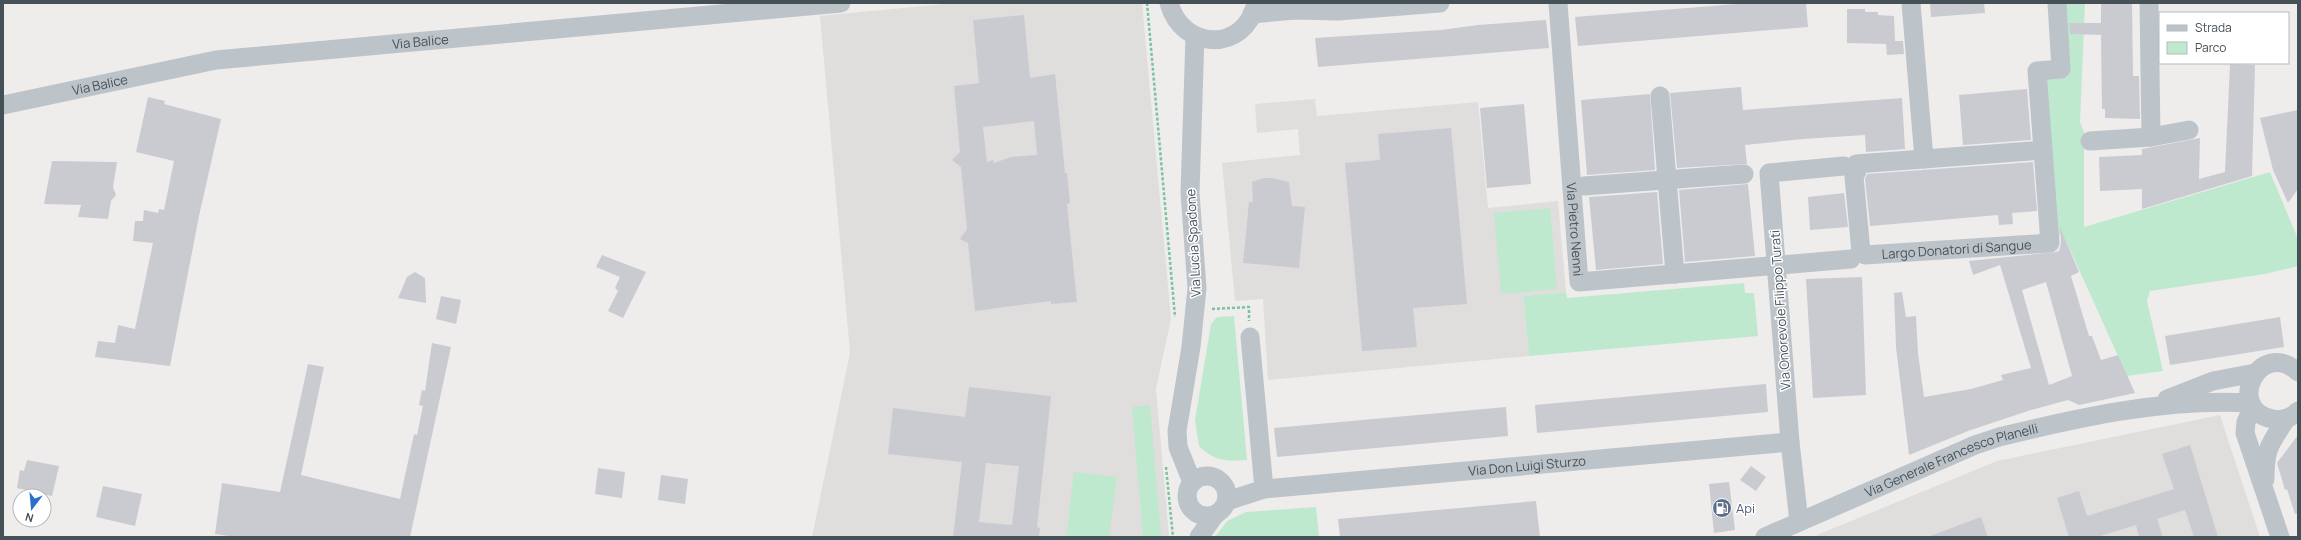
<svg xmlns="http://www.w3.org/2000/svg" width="2301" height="540" font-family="Manrope,sans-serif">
	<rect width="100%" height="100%" fill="#efecec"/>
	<path fill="#e0dddd" d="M955,3H1142L1171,319L1156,389L1169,537H812L850,353L820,16Z
		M1315,99L1317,116L1478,102L1488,208L1558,201L1566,292L1523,296L1529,356L1268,380L1263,299L1235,301L1222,163L1300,155L1298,129L1257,133L1255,104Z
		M2220,415L2260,537H1818L1817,535L1997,461Z"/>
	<path fill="#bee9ce" d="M2062,3H2085L2080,122L2084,132V227L2270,172L2298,239V266L2265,274L2150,291L2147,301L2163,371L2127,376L2063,234L2058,236L2045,79L2068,77Z
		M1550,208L1557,289L1501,294L1494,213Z
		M1744,283L1745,293H1754L1758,336L1529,356L1523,296L1566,292L1567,298Z
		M1234,316L1247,460C1227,462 1214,461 1199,446L1195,420L1211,324L1217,317Z
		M1150,405L1161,537H1143L1132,407Z
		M1074,472L1117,477L1109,537H1066Z
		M1316,507L1319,537H1215L1227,521L1246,512Z"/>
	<path fill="#cacbd1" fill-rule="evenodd" d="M1749,3H1806L1808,27L1578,46L1575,17Z
		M1930,3H1984L1985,13L1931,17Z
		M2101,3H2132L2133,76H2139L2140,119L2105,118V109H2102L2101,35L2070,34L2069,23H2101Z
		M1847,9H1865V12H1878V15L1894,16L1895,41H1903L1904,54L1887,55L1886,44L1847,43Z
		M1024,15L1030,78L1055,74L1065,173H1067L1070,203L1067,204L1077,302L1051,304V301L975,311L968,243L960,239L967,229L961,167L952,160L960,152L954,86L979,83L973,20ZM1034,121L1037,155L1011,157L994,163L993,160L987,162L983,127Z
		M1546,20L1549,48L1318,67L1315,38L1441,30L1478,25Z
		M2230,64L2255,65L2252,176L2142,209V189L2100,191L2099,157L2142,155V149L2200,138L2199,179L2225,172Z
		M1741,87L1743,110L1902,98L1905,149L1866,152L1865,135L1803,139L1745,145L1747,164L1677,168L1670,93Z
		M2027,89L2031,140L1963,145L1959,95Z
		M1650,94L1655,170L1587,175L1581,100Z
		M148,97L165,101L164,104L221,119L199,216L170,366L95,357L98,341L115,343L118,325L135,329L153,243L133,241L135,221H143L144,210L158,213L159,209L164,210L174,161L136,152Z
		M1524,104L1531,184L1487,188L1480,108Z
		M2298,110V189L2288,203L2273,170L2260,118Z
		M1451,128L1467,304L1413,308L1417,347L1362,351L1345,163L1380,160L1378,134Z
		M52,161L117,162L113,187L116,195L111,201L108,219L78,217L81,205L44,204Z
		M2033,162L2037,211L2012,213L2013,224L1999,225L1998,215L1870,226L1865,179L1867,174Z
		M1264,178H1272L1289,182L1292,206L1305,207L1299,268L1243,263L1249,202H1253L1252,182Z
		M1748,184L1755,256L1685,262L1679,190Z
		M1657,192L1663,264L1596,270L1589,197Z
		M1844,193L1848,227L1810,230L1808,197Z
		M2060,227L2079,272L2071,276L2089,336H2092L2101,360L2118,355L2135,393L2079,405L2068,400L2031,410L1968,431L1909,455L1896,347L1894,293L1902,292L1906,317L1916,316L1918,353L1924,397L1971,389L2003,380L2001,375L2031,368L2000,265L1973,275L1969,261L2056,252L2059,251L2061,243ZM2046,282L2072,376L2049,385L2022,290Z
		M602,255L646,272L623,318L608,311L618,291L615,288L620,277L596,267Z
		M415,272L425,278L426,303L398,298L407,277Z
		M1862,277L1866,395L1813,398L1806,279Z
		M441,296L461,300L456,324L436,319Z
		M2280,317L2284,347L2170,365L2165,336Z
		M432,343L451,347L410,537H236L215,534L222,483L280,492L308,364L324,367L301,475L400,499L414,434L417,435L423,406L419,405L422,390L425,391Z
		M1766,384L1768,412L1537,433L1535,405Z
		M969,387L1051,396L1037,527L1040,528L1039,537H953L962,462L888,454L893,408L965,417ZM986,463L1019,466L1012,525L979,522Z
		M1506,407L1508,436L1277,457L1274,428Z
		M2298,435V513L2295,514L2287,489L2285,490L2277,463Z
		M2190,445L2218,537H2194L2185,510L2157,519L2163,537H2139L2136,525L2097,537H2069L2057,498L2079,491L2087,516L2174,489L2162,454Z
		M27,460L59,466L52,496L17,488L20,470L24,471Z
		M1751,466L1766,477L1756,491L1740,480Z
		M598,468L625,472L622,498L595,494Z
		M661,475L688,479L685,504L658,500Z
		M1729,482L1735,530L1714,533L1709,484Z
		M103,486L142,494L135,526L96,517Z
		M1536,501L1540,537H1340L1338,519Z
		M1981,517L1988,537H1931L1930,536Z"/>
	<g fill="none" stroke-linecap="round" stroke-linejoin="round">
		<path stroke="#7ac39e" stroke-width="2.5" stroke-dasharray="3 2" stroke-linecap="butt" d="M1147,3L1175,317
			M1212,309L1249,307V321
			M1166,467L1173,537"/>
		<g stroke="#bcc4ca" stroke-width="19">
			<path d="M1169,3C1182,51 1245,53 1256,3"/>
			<path id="s1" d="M1558,3L1579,282L1851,259"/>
			<path d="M1911,3L1924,159L2043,150L2037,71L2061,69L2057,3"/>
			<path d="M2149,3L2151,137"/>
			<path d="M1252,14L1295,10L1338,11L1440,3"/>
			<path d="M1660,96L1675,274"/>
			<path id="s2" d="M3,105L216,60L841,3"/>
			<path d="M2090,141L2151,137L2189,130"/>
			<path id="s3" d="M1924,159L1856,164L1857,171L1854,177L1861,252L1865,255L2050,243L2043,150"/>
			<path d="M1584,186L1744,174"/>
			<path d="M1250,337L1264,489"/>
			<path d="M2298,372C2259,337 2224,410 2273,419C2282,421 2291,418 2298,411"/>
			<path d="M2167,399L2213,381L2255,373"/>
			<path d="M2253,407L2246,422L2245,433L2280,537"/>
			<circle cx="1207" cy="496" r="20"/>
			<path d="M2265,479C2265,447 2270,445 2286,419"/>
			<path d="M1192,482L1178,447L1177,431L1191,347L1197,288L1190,193L1195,36"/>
			<path id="s4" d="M1227,501L1264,489L1790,442"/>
			<path d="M1799,522L1790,442L1769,173L1844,166"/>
			<path d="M1199,537L1215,515"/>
			<path id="s5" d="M1765,537L1975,445L1999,437C2081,417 2166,398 2251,403"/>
		</g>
	</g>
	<defs>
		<g id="fuel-disc" transform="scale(1)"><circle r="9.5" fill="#5c6f8a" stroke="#fff"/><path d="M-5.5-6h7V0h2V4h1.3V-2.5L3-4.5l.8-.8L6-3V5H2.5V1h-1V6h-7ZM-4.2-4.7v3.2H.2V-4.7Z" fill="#fff"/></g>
	</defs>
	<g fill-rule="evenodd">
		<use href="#fuel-disc" x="1722" y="508"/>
	</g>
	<g text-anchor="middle" stroke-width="3" stroke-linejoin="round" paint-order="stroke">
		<g font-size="13" fill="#465057" stroke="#fff">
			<text dy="5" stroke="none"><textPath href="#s2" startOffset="423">Via Balice</textPath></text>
			<text dy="5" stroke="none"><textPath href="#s2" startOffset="99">Via Balice</textPath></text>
			<text dy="5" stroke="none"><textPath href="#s1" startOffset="227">Via Pietro Nenni</textPath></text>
			<text transform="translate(1193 243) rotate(-93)" y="5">Via Lucia Spadone</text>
			<text dy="5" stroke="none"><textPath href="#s3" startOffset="254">Largo Donatori di Sangue</textPath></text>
			<text transform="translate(1780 310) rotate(-94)" y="5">Via Onorevole Filippo Turati</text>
			<text dy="5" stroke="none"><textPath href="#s5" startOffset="202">Via Generale Francesco Planelli</textPath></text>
			<text dy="5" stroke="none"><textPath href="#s4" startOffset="303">Via Don Luigi Sturzo</textPath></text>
		</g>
		<g font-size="13" fill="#4e5e75" stroke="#fff" text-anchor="start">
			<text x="1736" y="513">Api</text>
		</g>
	</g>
	<rect width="2301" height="540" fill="none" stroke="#465057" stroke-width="8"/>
	<rect x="2159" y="12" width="130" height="52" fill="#ffffff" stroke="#b5b9bc"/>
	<rect x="2167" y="25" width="20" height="6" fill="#bcc4ca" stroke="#b5b9bc"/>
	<text x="2195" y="32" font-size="12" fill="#465057">Strada</text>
	<rect x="2167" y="42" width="20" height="12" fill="#bee9ce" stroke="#b5b9bc"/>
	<text x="2195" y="52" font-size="12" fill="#465057">Parco</text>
	<g transform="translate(32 508) rotate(196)"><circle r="19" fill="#ffffff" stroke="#b5b9bc"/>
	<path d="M0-3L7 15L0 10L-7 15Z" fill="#2b71ca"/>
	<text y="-6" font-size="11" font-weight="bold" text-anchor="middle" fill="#465057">N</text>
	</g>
</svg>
